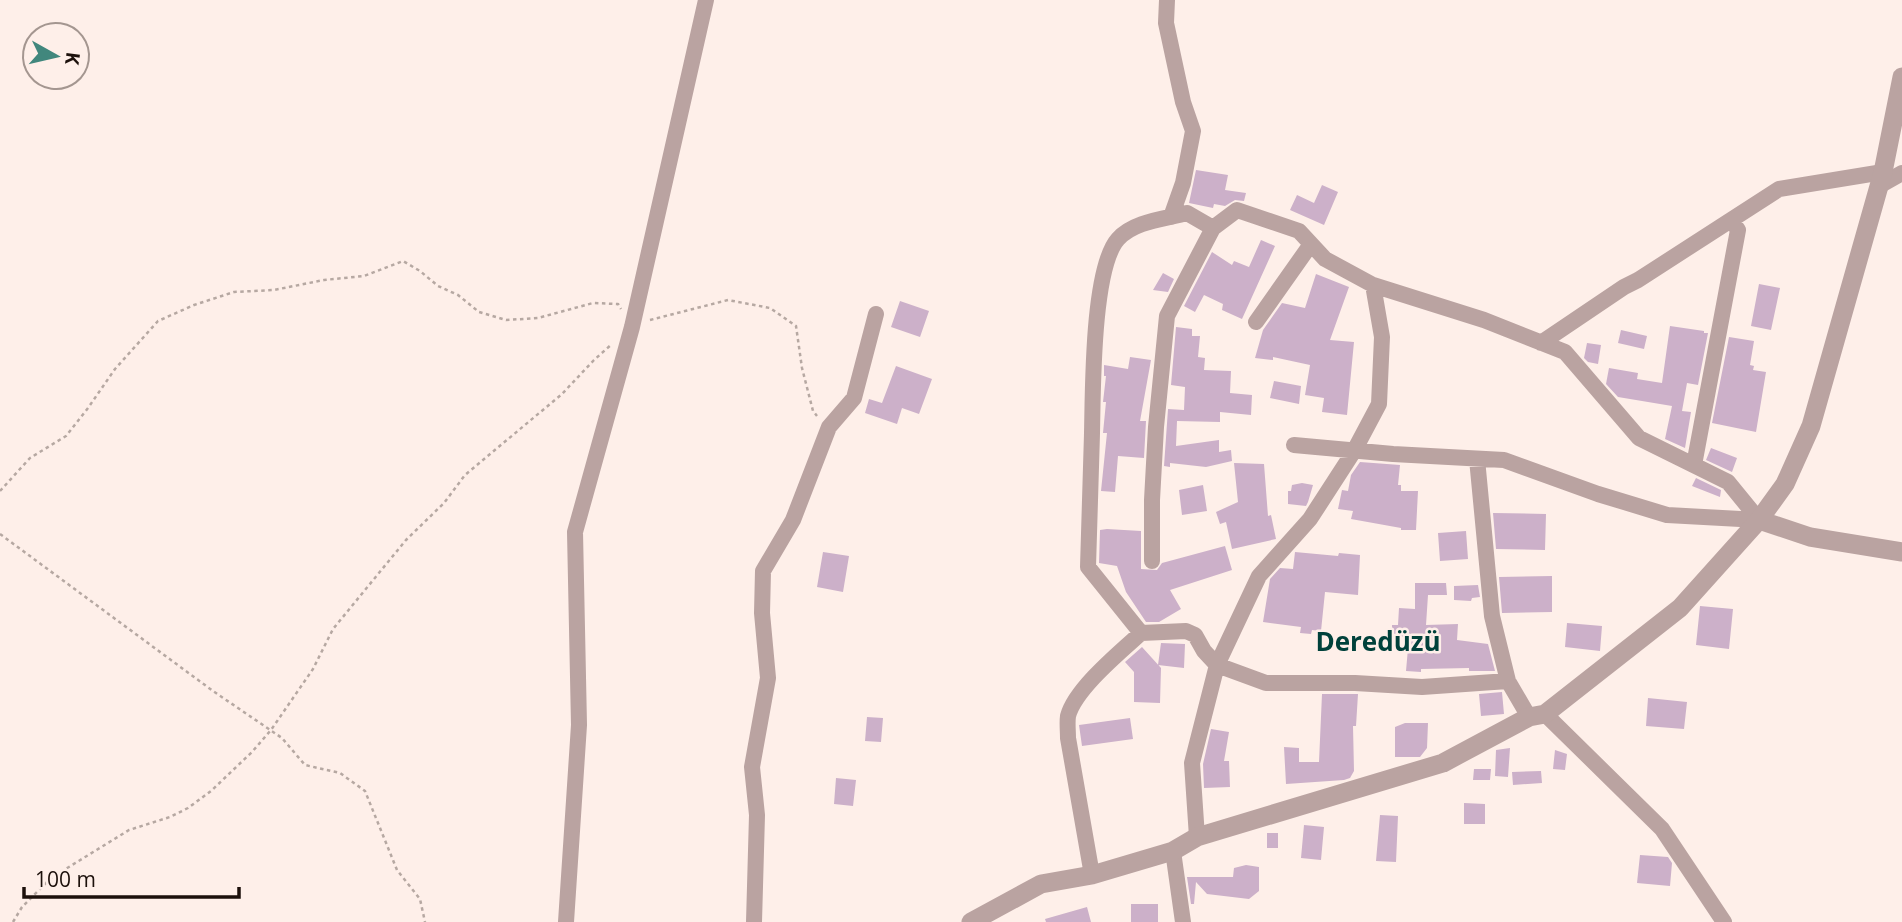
<svg xmlns="http://www.w3.org/2000/svg" width="1902" height="922" font-family="'Open Sans',sans-serif">
	<rect width="100%" height="100%" fill="#feefe9"/>
	<path fill="#ccb0c9" d="M1196,170L1228,175L1225,190L1246,193L1244,201L1235,200L1225,206L1214,204L1213,208L1189,203Z
		M1322,185L1338,192L1324,225L1290,210L1297,195L1314,203Z
		M1261,240L1275,246L1242,319L1222,310L1223,304L1204,295L1195,312L1184,306L1212,252L1232,265L1234,261L1249,267Z
		M1163,273L1174,279L1168,292L1153,290Z
		M1316,274L1349,287L1330,340L1354,342L1347,415L1322,412L1324,398L1305,395L1310,365L1273,357V360L1255,358L1263,330L1282,303L1305,308Z
		M1759,284L1780,288L1771,330L1751,326Z
		M900,301L929,311L920,337L891,327Z
		M1670,326L1704,331V333H1708L1698,385L1687,383L1682,411L1691,412L1685,448L1665,439L1672,406L1618,397L1606,384L1609,368L1638,373L1637,379L1662,383Z
		M1176,327L1192,329V336H1200L1198,357L1205,358L1204,370L1231,371L1230,393L1252,395L1251,415L1220,412V422L1177,421L1176,446L1219,440V452L1231,450L1232,461L1206,467L1170,463V467L1164,466L1168,409L1184,410L1185,387L1171,385Z
		M1621,330L1647,336L1644,349L1618,343Z
		M1729,337L1754,341L1750,365L1754,366L1753,370L1766,372L1756,432L1712,423Z
		M1587,343L1601,345L1598,364L1588,362L1584,358Z
		M1130,357L1151,360L1140,421H1146L1144,458L1118,456L1115,492L1101,491L1107,433H1103L1106,402H1103L1106,376H1104V365L1128,369Z
		M896,366L932,379L919,414L902,408L897,424L865,413L869,399L882,403Z
		M1274,381L1301,386L1299,404L1270,398Z
		M1711,448L1737,458L1732,472L1706,460Z
		M1360,462L1400,465L1398,485H1401V491H1418L1416,530H1401V528L1351,519L1353,511L1338,509L1342,490L1348,491L1351,475Z
		M1234,463L1264,464L1268,516L1271,515L1276,539L1232,549L1226,522L1220,524L1216,512L1238,502Z
		M1696,478L1721,490L1720,497L1692,486Z
		M1302,483L1313,485L1308,502L1306,506L1288,504V491H1291L1292,485Z
		M1203,485L1207,511L1182,515L1179,490Z
		M1493,513L1546,514L1545,550L1496,549Z
		M1107,529L1141,531V569L1157,570L1162,563L1225,546L1232,570L1170,590L1181,609L1159,622H1146L1126,592L1117,566L1099,563L1100,530Z
		M1466,531L1468,559L1440,561L1438,533Z
		M823,552L849,556L843,592L817,587Z
		M1295,552L1338,556L1339,553L1360,555L1358,595L1325,592L1321,631L1312,630L1311,634L1300,633L1301,627L1263,622L1270,579L1280,568L1293,569Z
		M1552,576V612L1502,613L1499,577Z
		M1415,583H1446L1447,595H1428L1426,625L1458,624L1457,640L1488,644L1495,671H1469V668L1421,669V672L1406,671L1409,637H1392V625H1398L1399,608L1415,609Z
		M1478,585L1480,597L1472,598L1471,601L1454,600V586Z
		M1700,606L1733,609L1729,649L1696,645Z
		M1567,623L1602,626L1600,651L1565,647Z
		M1161,643L1185,644L1184,668L1158,665Z
		M1142,647L1161,668L1160,703L1134,702V672L1125,662Z
		M1502,692L1504,714L1481,716L1479,694Z
		M1322,694H1358L1356,726H1353L1354,771L1350,778L1344,780L1286,784L1284,747L1299,748V762H1319Z
		M1648,698L1687,702L1684,729L1646,726Z
		M867,717L883,718L881,742L865,741Z
		M1130,718L1133,739L1082,746L1079,725Z
		M1405,723H1428L1427,748L1420,757H1395V727Z
		M1211,729L1229,732L1224,761H1229L1230,787L1204,788L1203,764Z
		M1510,748L1508,777L1495,776L1496,750Z
		M1555,750L1567,754L1565,770L1553,769Z
		M1474,769H1491L1490,780H1473Z
		M1541,771L1542,783L1513,785L1512,772Z
		M836,778L856,780L853,806L834,804Z
		M1464,803L1485,804V824H1464Z
		M1380,815L1398,816L1396,862L1376,861Z
		M1304,825L1324,827L1321,860L1301,858Z
		M1267,833H1278V848H1267Z
		M1640,855L1668,857L1672,863L1670,886L1637,883Z
		M1246,865L1259,867V891L1249,899L1207,894L1196,882L1194,904H1191L1187,877H1233L1234,868Z
		M1131,904H1158V922H1131Z
		M1087,907L1091,922H1046L1045,919Z"/>
	<g fill="none" stroke-linecap="round" stroke-linejoin="round">
		<path stroke="#b6a8a2" stroke-width="2.5" stroke-dasharray="3.5 3.5" stroke-linecap="butt" d="M650,320L728,300L770,308L796,326L802,368L813,411L817,416
			M0,491L30,458L66,436L88,408L115,369L158,321L194,305L234,292L274,290L324,280L364,276L403,261L420,271L438,286L458,295L479,312L506,320L538,318L593,303L618,304L621,309
			M0,534L213,691L282,738L305,765L340,773L365,791L397,870L420,899L425,922
			M13,922L22,907L51,878L129,830L170,817L188,808L211,791L252,752L271,730L313,669L333,629L406,540L444,503L465,475L562,394L594,360L612,344"/>
		<path stroke="#baa3a1" stroke-width="16" d="M1167,0L1166,23L1183,102L1193,131L1183,183L1171,217
			M1879,186L1902,173
			M1213,228L1237,210L1299,231L1325,259L1373,285L1484,320L1565,352L1639,438L1728,482L1759,520
			M1256,322L1311,244
			M1541,343L1624,287L1638,280L1779,189L1883,172
			M1294,445L1393,454L1504,460L1598,494L1667,515L1759,520
			M1477,459L1492,616L1508,681L1529,717
			M1694,465L1738,230L1732,221
			M1141,633L1088,567C1089,523 1091,478 1092,433C1093,392 1092,268 1118,239C1134,221 1165,219 1187,213L1213,228L1167,316L1156,427L1152,500V561
			M1545,714L1662,829L1724,922
			M1197,837L1192,763L1217,665L1259,576L1310,519L1354,451L1379,404L1382,337L1373,285
			M1173,851L1183,922
			M1092,875L1068,738C1068,731 1067,723 1068,716C1075,689 1120,652 1141,633L1186,631L1195,635L1204,651L1217,665L1266,683H1355L1422,687L1508,681
			M566,922L579,725L575,532L632,327L706,0
			M754,922L757,815L752,767L768,678L762,613L763,571L793,520L829,427L854,398L876,314"/>
		<path stroke="#baa3a1" stroke-width="19" d="M1759,520L1810,537L1902,552
			M971,922L1041,884L1092,875L1173,851L1197,837L1443,763L1529,717L1545,714L1680,608L1759,520L1785,484L1811,426L1883,172L1902,77"/>
	</g>
	<g text-anchor="middle" stroke-width="5" stroke-linejoin="round" paint-order="stroke">
		<g font-size="26" font-weight="bold" fill="#00413b" stroke="#feefe9">
			<text x="1378" y="651">Deredüzü</text>
		</g>
	</g>
	<g transform="translate(56 56) rotate(98)"><circle r="33" fill="#feefe9" stroke="#a49690" stroke-width="2"/>
	<path d="M0-5L12 26L0 18L-12 26Z" fill="#41877d"/>
	<text y="-10" font-size="19" font-weight="bold" text-anchor="middle" fill="#1c100b">K</text>
	</g>
	<path d="M24 887v10h215v-10" fill="none" stroke="#1c100b" stroke-width="3.5"/>
	<text x="35" y="887" font-size="21" fill="#1c100b" stroke="#feefe9" stroke-width="5" paint-order="stroke">100 m</text>
</svg>
